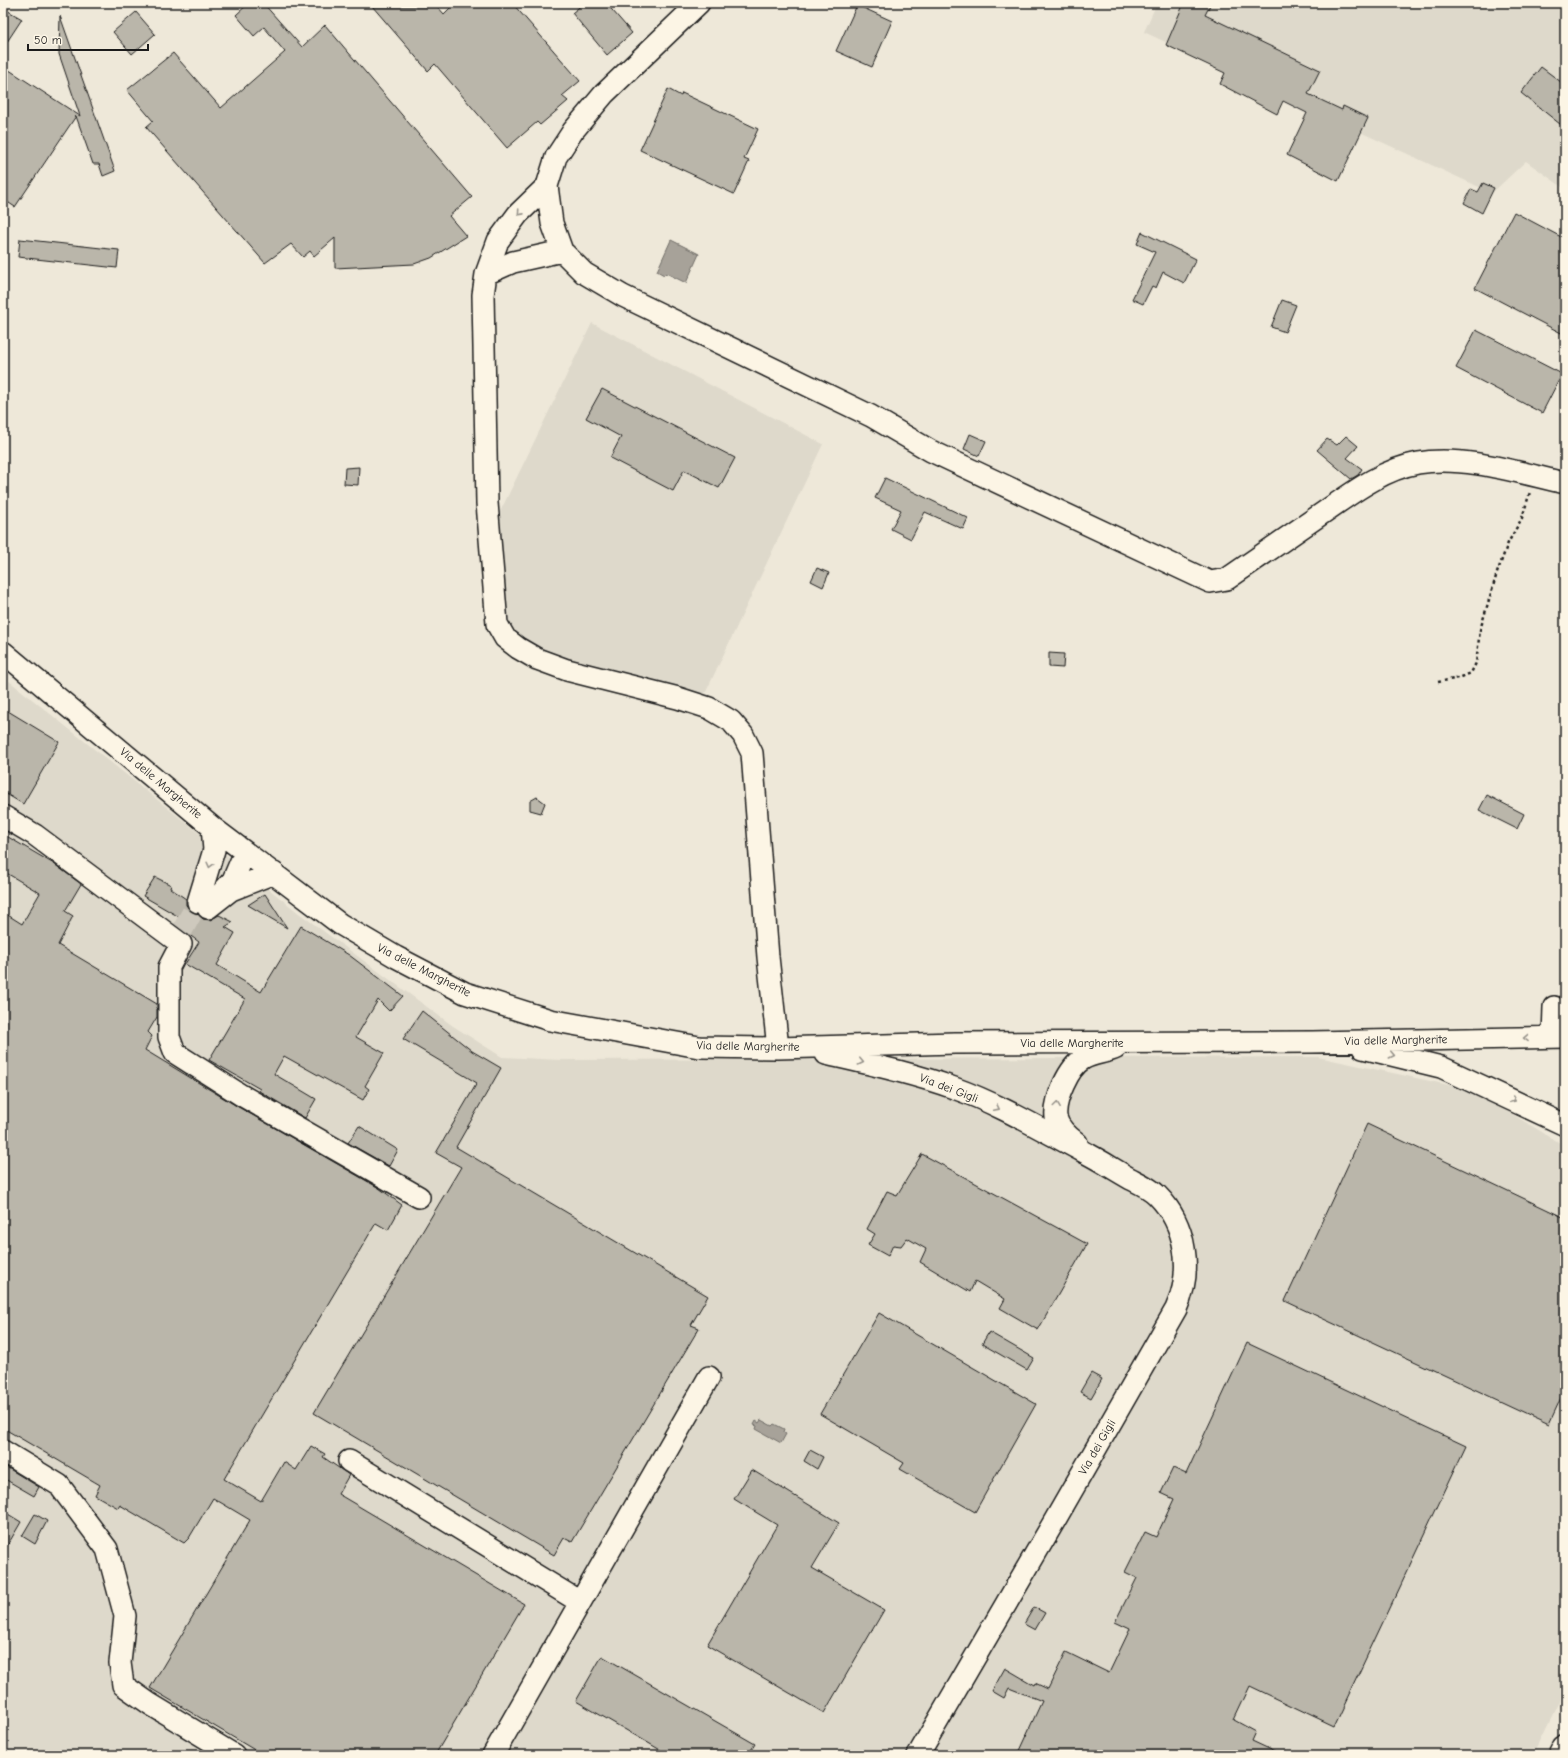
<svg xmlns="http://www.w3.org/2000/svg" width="1568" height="1758" font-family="'Comic Neue',sans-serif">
	<rect width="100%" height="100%" fill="#eee8d9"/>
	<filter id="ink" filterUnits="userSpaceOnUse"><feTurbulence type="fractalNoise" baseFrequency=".025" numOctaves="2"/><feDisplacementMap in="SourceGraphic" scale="8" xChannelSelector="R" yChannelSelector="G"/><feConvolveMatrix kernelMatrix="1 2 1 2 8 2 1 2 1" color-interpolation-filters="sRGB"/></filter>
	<g filter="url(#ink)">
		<path fill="#ded9cb" d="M1157,3H1565V189L1526,161L1492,193L1144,32Z
			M592,323L823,444L704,696L550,659L508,631L498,516Z
			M3,676L300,914L453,1026L502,1057L560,1060L1318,1057L1472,1090L1565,1146V1689L1533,1755H3Z"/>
		<path fill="#a7a299" stroke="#6f6c67" d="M671,240L699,254L686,283L666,273L664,275L657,271Z
			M761,1420L772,1426L774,1424L784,1429L783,1432L786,1434L781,1443L756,1429L757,1426L754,1425L756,1421L759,1423Z"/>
		<path fill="#bab6aa" stroke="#1c1c1c" d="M249,3H263L302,47L325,25L472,197L449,216L466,236L431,258L414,264L335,268V238L314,256L310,251L303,257L291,244L265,263L146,127L153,121L127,90L173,53L221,108L285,52L264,27L254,36L236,15Z
			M584,3H606L632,33L607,55L572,13Z
			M1184,3H1211L1205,15L1320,70L1308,94L1342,110L1343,106L1368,118L1338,181L1287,155L1307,113L1283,101L1277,114L1220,84L1225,73L1166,45Z
			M513,4L580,81L562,96L568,101L540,125L537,122L507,148L435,64L428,71L372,6H437L444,14L453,5Z
			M857,5L892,21L872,67L836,51Z
			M3,8L22,19L3,48Z
			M136,12L155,34L132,54L113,32Z
			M60,16L115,171L103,176L99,164H93L76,116L15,207L3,199V66L80,116L59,54Z
			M1541,67L1565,85V128L1521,93Z
			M668,89L681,96L682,93L758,129L744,159L749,161L734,194L640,150Z
			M1483,183L1494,188L1482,213L1464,203L1471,189L1478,192Z
			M1514,212L1565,239V335L1475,288Z
			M1142,232L1196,259L1184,283L1163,272L1156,288L1152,286L1143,304L1132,299L1155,252L1137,244Z
			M20,239L119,250L117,268L18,257Z
			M1282,300L1296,305L1285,332L1271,327Z
			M1476,330L1562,374L1542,413L1456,368Z
			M602,389L735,458L719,488L684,470L673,491L610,458L621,437L586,418Z
			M970,434L986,441L979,456L964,449Z
			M1346,436L1358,446L1347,458L1362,469L1358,475L1351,479L1317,450L1327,439L1337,445Z
			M359,467L358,485L344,484L345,468Z
			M885,478L968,518L963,529L925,512L911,539L891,529L901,510L875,498Z
			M817,568L829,573L823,587L811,581Z
			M1049,653L1064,654L1063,668L1049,667Z
			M3,708L59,742L23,804L3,792Z
			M1487,795L1524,814L1517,829L1479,810Z
			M537,797L545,803L541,813L530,810V801Z
			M3,834L54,864L81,884L65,911L73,916L58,945L157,1004V1017L148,1032L152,1036L145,1050L235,1105L379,1188L402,1205L388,1230L376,1223L224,1479L261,1501L284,1462L296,1470L311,1446L325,1454L323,1457L349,1475L338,1494L524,1604L435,1755H263L150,1688L250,1520L213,1498L189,1538L184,1543L120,1505L118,1508L95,1495L100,1485L3,1428V912L22,924L40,893L3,871Z
			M155,877L171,885L170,888L186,899V905L190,910L198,914L203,919L210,920L219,915L233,922L225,927L235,933L217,965L261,992L301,926L349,955L403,996L389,1011L378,1000L356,1037L384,1053L365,1086L369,1089L363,1100L284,1056L274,1074L316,1099L305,1118L259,1091L260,1089L209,1060L245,999L185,964L199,942L176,925L181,918L143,896Z
			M265,894L287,928L248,905Z
			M422,1011L472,1051L501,1068L456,1147L708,1296L691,1325L699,1328L572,1542L564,1538L554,1555L314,1413L461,1167L436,1153L477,1083L403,1039Z
			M1367,1124L1565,1218V1389L1549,1424L1285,1301Z
			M359,1126L398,1150L389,1166L348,1143Z
			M922,1154L1087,1244L1038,1330L1000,1308L1005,1299L975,1281L970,1292L920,1262L926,1249L907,1238L901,1246L893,1245L888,1256L868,1245L875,1234L867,1229L887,1191L897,1195Z
			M879,1313L1036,1404L975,1512L900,1469L904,1463L820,1414Z
			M989,1332L1034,1358L1027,1370L982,1344Z
			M1247,1343L1466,1446L1334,1726L1250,1686L1234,1720L1256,1732L1252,1741L1282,1755H1017L1042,1701L1009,1688L1004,1698L992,1691L1005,1668L1034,1685L1035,1683L1048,1689L1066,1652L1109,1673L1130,1629L1115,1622L1137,1578L1125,1572L1145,1532L1156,1537L1174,1499L1161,1493L1173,1468L1186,1474Z
			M1091,1373L1102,1379L1091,1398L1080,1392Z
			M810,1450L823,1457L817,1469L804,1461Z
			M3,1465L39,1487L34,1496L3,1478Z
			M752,1470L839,1523L812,1568L884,1610L824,1713L707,1645L777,1525L734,1499Z
			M3,1511L21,1522L3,1553Z
			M35,1514L47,1521L35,1544L22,1536Z
			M1034,1607L1045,1613L1035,1630L1024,1624Z
			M602,1656L755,1744L748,1755H669L576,1701Z"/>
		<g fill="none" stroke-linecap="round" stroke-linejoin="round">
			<path stroke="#cec9bd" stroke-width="21" stroke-dasharray="21 10" stroke-linecap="butt" d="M182,931L198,902"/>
			<g stroke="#1c1c1c" stroke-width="24">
				<path id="minor" d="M699,3L604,94L573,131L556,157L547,186L552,223L562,251L584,273L623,296L871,416L931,451L1210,582L1227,579C1257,558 1287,538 1317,517C1348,496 1380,470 1418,463C1464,455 1520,473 1565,483
					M547,186L518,214L498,241L486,274L513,262L562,251
					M486,274L483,295L487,503L497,624L505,638L518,648L537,659L567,670L678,698L709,708L731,721L743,735L752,753L768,957L778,1048
					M3,652L212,827L340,924L396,957L465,993L550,1020L699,1047L778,1048L955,1043L1312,1042L1565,1037
					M3,816L35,835L181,944L169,967V1037L175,1053L241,1095L419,1197
					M219,896L233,880L245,852
					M198,902L214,850L212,827
					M208,908L231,890L274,873
					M1553,1037L1554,1007
					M1363,1048L1441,1067L1565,1125
					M826,1054C869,1064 912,1073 954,1088C999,1104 1042,1130 1084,1152C1100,1160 1115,1170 1131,1179C1139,1183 1150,1188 1157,1195C1187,1225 1193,1271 1176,1309L1055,1520L918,1755
					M1077,1143C1069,1137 1058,1127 1056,1117C1054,1100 1069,1067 1083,1059C1092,1053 1106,1053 1116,1048
					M3,1451L59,1485L107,1549L125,1616L120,1663L123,1685L150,1704L234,1755
					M349,1461L580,1602
					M493,1755L709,1377
					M1561,1755L1565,1747"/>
			</g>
			<path stroke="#1c1c1c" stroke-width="2.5" stroke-dasharray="3 3" stroke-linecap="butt" d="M1438,682L1459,678L1471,673L1476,663L1480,630L1497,573L1508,543L1522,518L1530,492"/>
			<use href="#minor" stroke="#fcf5e5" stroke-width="21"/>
		</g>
		<defs><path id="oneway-chevron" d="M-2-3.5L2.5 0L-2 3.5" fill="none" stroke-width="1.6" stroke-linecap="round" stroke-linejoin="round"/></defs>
		<g stroke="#97938b">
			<use href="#oneway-chevron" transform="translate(520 213) rotate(132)"/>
			<use href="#oneway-chevron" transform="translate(210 865) rotate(104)"/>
			<use href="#oneway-chevron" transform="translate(1526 1038) rotate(179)"/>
			<use href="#oneway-chevron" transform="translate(1392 1055) rotate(13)"/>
			<use href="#oneway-chevron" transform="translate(861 1062) rotate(13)"/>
			<use href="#oneway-chevron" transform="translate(1513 1100) rotate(25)"/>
			<use href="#oneway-chevron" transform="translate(1057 1105) rotate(-82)"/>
			<use href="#oneway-chevron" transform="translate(997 1108) rotate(26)"/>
		</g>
	</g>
	<g text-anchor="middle" stroke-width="3.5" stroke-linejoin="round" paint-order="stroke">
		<g font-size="12" fill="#1c1c1c" stroke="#fcf5e5">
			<text transform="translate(161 783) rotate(40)" y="4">Via delle Margherite</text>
			<text transform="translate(424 970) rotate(27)" y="4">Via delle Margherite</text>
			<text transform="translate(1396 1040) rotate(-1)" y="4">Via delle Margherite</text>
			<text x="1072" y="1047">Via delle Margherite</text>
			<text transform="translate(748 1046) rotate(1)" y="4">Via delle Margherite</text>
			<text transform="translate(949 1088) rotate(21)" y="4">Via dei Gigli</text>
			<text transform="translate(1097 1447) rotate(-60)" y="4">Via dei Gigli</text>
		</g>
	</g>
	<rect width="1568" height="1758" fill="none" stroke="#fcf5e5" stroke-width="16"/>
	<rect x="8" y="8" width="1552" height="1742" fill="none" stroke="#1c1c1c" stroke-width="1.5" filter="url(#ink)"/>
	<path d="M28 44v6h120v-6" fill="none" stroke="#1c1c1c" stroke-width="2"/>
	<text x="34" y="44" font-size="12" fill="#1c1c1c" stroke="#fcf5e5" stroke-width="3" paint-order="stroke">50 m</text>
</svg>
